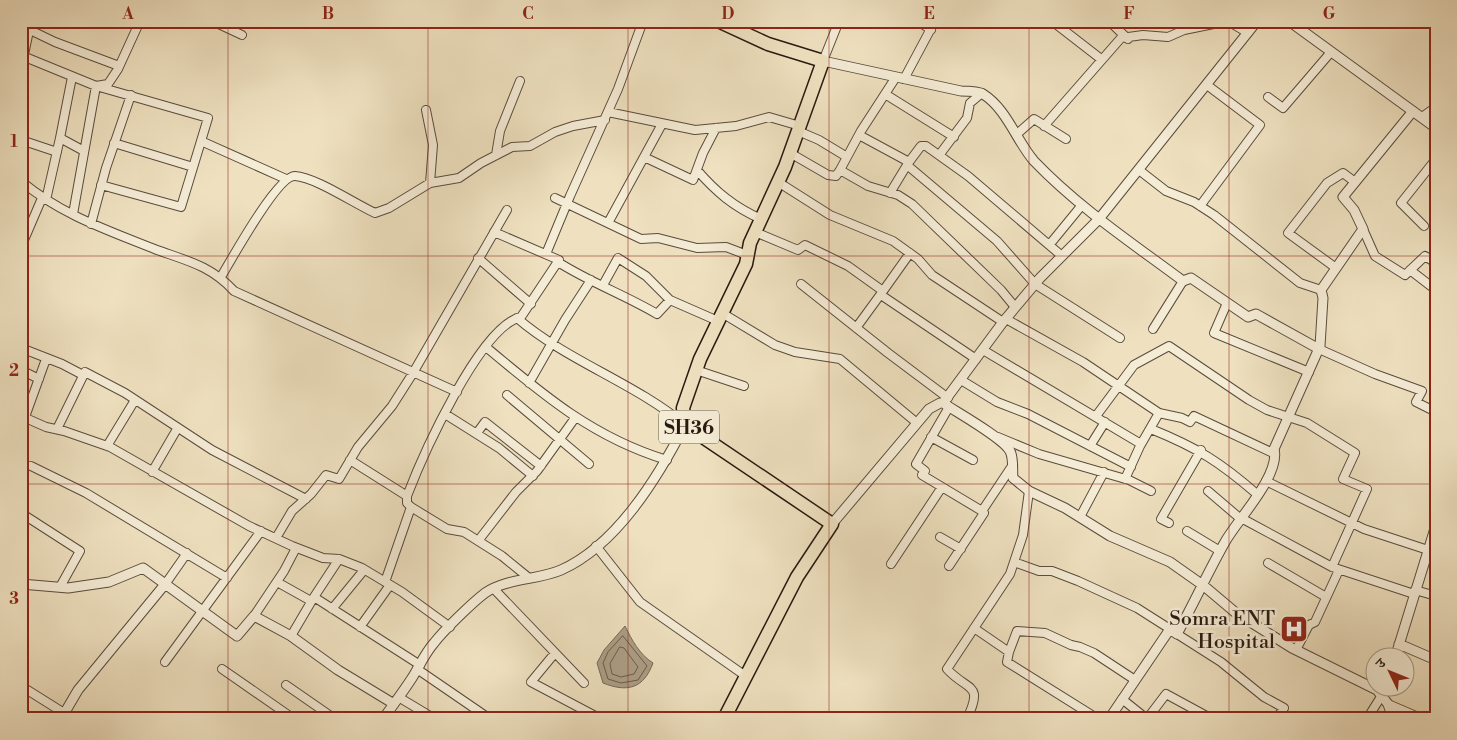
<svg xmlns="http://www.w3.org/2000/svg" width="1457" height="740" font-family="'Libre Bodoni','Noto Serif Devanagari',serif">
	<rect width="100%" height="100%" fill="#efe1c0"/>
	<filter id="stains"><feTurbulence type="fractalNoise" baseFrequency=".004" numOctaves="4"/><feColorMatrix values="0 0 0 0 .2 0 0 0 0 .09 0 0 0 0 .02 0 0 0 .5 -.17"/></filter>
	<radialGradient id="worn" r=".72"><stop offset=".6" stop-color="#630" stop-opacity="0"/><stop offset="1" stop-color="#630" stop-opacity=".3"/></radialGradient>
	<path fill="#ab9d84" stroke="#766956" d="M625,626C632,640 639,654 653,663C644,688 628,693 603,683L597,663L604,650Z"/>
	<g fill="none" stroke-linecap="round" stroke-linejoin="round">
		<path stroke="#695c4a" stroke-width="1" d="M623,636L647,666L638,680L621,683L608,679L603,663L608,652Z
			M620,647L624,648L638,667L634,674L621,677L612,674L610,664Z"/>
		<g stroke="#594c3d" stroke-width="10">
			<path id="minor" d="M212,21L242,35
				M918,21L931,30
				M1052,21L1101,59
				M1109,21L1128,39
				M30,30L55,42L119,66
				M25,57L96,86L208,118L181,207L101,185
				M823,61L839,21
				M21,69L31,21
				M72,77L60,138L84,151
				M904,79L935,21
				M885,94L954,137
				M1268,97L1283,108L1331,52
				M426,110L433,145L430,183
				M608,112L695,130L736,126L769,117L800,126
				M1422,117L1436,107
				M1044,126L1121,38L1143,35L1168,37L1184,30L1228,21L1248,33
				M798,131L819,140L847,157
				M1017,134L1034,119L1066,139
				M859,135L909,162L921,146H926L968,176L1062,256
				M21,140L57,152
				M201,141L286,179
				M114,143L193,167
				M790,153L828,175L836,176L840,170L868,186L898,195L912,204L1001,290L1015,307
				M940,154L967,118L970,103L982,93
				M496,155L500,131L520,81
				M644,157L693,180L703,153L716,128
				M909,162L907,165L997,241L1035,284L1120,338
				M697,170C716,192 734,207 761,219
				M840,170L861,131L896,77
				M1139,170L1166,191L1194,202L1214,215L1300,283L1321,290
				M21,181C61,215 110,231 157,250C188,261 211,266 234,291L457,392
				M778,182L830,215L893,241L918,259L932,275L1003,322
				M890,193L907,165
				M555,198L641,239L658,238L697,248L726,247L747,255
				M46,200L60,138
				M1200,206L1260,125L1207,85
				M73,214L96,86L108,84L118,69L140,21
				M608,223L662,124
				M91,224L106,168L131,95
				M1424,226L1401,203L1436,159
				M1363,229L1375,256L1405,275L1425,256L1431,260L1436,255
				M755,232L798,250L805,245L848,266L883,291L856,328
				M1050,244L1082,205
				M21,247L42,198
				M546,254L570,196L618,89L643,21
				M478,258L531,304
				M558,262C589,282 625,295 657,314L670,300
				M1336,268L1288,233L1327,183L1343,173L1355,182
				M1410,270L1436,290
				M221,277C231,260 278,175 295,176C315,177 355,204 375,213L389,208L430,183L459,178L481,163L512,147L530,146L555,132L573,126L605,120
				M801,284L888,353L948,398
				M603,285L618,258L646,276L670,300L718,321
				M883,291L910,253
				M881,295L976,359
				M1227,303L1214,333L1309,372
				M722,313L775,345L795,352L840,359L917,423
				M517,318C567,361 635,383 685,425
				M1006,319L1083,362L1159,413L1182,418L1190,422L1194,416L1275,454
				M1153,329L1183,281
				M486,347C543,395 594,438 667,460
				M21,348L62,364L83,375
				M1319,349L1375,374L1422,391L1416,402L1436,412
				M983,350L1141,444
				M21,370L39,379
				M696,370L744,386
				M961,380L997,402L1028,414L1131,467
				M529,383L565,320L591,280
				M507,395L589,464
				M949,407L916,464L925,471L922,475L982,511L1012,466
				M445,414L499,448L533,476
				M21,416L46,427L64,431L110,447L249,526L292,546L323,558L339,559L362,568L402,592L450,627
				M1096,416L1134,365L1169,346L1249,400L1267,410L1307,423L1355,453L1343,479L1367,489L1332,567
				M25,417L46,359
				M57,429L85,372L125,393L212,450L306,499
				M1151,429C1198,448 1220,462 1258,495
				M477,433L485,422L541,466
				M931,437L973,460
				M998,437L1039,454L1129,480L1151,491
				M107,446L135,400
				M1090,446L1105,422
				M350,460L407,496V503L411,507L447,529L464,532L502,556L529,578
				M31,466L86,493L227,578
				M152,472L177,429
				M1125,479L1140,446L1159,413
				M1266,481L1364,529L1428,550
				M1208,491L1242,520
				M407,496C422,457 480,326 521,317L559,260L494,232
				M21,513L80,551L60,587
				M1080,517L1104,472
				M1243,519L1332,567L1414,594
				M1169,523L1161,519L1201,450
				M1187,531L1220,551
				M940,537L961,549
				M276,538L292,511L311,494L326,475L339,479L358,447L392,406L413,373L507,210
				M478,541L516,492L537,471L575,418
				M596,546L640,602L747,677
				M339,559L314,597L420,665
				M1014,562L1039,571H1052L1078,581L1137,608L1170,629
				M1268,563L1326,597
				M891,564L942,487
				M949,566L984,513L982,511
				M277,582L311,601
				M385,582L411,507
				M166,583L187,553
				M494,589L584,683
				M1415,590L1436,596
				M332,609L364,570
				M254,616L284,571L296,548
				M360,627L390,585
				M974,628L1009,652L1007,662L1098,719
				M1177,634L1221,662L1264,697L1284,708L1276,719
				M291,636L314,597
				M1296,650L1309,625L1315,622L1339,570
				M1009,652L1017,631L1045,633L1071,645L1080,647L1094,653L1135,680
				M555,653L531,682L601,719
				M165,662L261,531
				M222,669L294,719
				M417,669L490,719
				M286,685L335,719
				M21,686L64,713
				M400,698L435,719
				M1122,699L1147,719
				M1388,704L1423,719
				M967,719C984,682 968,692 947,669L1010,574L1023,535L1029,491
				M1147,719L1166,694L1212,719
				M1367,719L1382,695"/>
		</g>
		<g stroke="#594c3d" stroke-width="11">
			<path id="tertiary" d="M1289,21L1436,128
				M823,61L961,91C967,91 978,91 983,94C1007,109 1017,142 1034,161C1078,207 1132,243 1183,281L1191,278L1248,317L1256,314L1319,349
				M943,403L1003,322L1040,278L1099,219L1257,21
				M832,524L929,409L940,403H943C958,413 1003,438 1010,451C1014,459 1012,470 1013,478L1029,491L1065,508L1110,536L1170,562L1204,586L1236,613L1292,648L1377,690L1388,704L1393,719
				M21,584L68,588L109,582L143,568L237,636L254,616L291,636L338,670L394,704
				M1399,644L1436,660
				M1395,658L1436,525
				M61,719L78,690L166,583
				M383,719C393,705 403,692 412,678C419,667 425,653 434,643C444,630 472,603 485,593C507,578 538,580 561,570C617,545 658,477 685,425
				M1109,719L1170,629L1177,634C1194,603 1208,572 1225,542C1237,520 1281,475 1274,449L1320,346L1323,298L1321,290L1363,229L1354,210L1343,197L1413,111"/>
		</g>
		<g stroke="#271a11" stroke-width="15">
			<path id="trunk" d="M718,21L768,44L823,61L785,167L750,243L746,264L700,359L683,408L685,425L832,524L797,577L724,719"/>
		</g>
		<use href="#minor" stroke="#f5ecd6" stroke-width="8"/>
		<use href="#tertiary" stroke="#f5ecd6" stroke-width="9"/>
		<use href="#trunk" stroke="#efe1c0" stroke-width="12"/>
	</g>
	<path fill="none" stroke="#8f2418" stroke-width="1" stroke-opacity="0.55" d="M228,21V719M428,21V719M628,21V719M829,21V719M1029,21V719M1229,21V719M21,256H1436M21,484H1436"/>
	<defs>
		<g id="hospital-square" transform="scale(1.4375)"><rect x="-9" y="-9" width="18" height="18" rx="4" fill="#8f2418" stroke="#f5ecd6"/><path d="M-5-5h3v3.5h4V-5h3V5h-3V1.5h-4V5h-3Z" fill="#fff"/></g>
	</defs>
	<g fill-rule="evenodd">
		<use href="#hospital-square" x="1294" y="629"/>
	</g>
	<g text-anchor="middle" stroke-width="5" stroke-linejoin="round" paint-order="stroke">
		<rect fill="#f5ecd6" stroke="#65594c" stroke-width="1" x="659" y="410.5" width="60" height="33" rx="4"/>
		<g font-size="19" font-weight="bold" fill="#271a11">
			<text x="689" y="434">SH36</text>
		</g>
		<g font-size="20" fill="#271a11" stroke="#f5ecd6" text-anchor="end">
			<text x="1275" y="625">Somra ENT<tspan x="1275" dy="23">Hospital</tspan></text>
		</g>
	</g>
	<rect width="1457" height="740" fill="none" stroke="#efe1c0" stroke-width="55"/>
	<g transform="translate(1390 672) rotate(313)"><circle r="24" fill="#f5ecd6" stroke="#a39887"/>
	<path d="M0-4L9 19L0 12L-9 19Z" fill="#8f2418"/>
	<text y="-8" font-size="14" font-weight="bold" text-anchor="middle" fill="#271a11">उ</text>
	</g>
	<rect x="28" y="28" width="1402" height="684" fill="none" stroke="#8f2418" stroke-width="2"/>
	<g font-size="16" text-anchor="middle" font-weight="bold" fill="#8f2418">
		<text x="128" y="19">A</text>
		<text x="328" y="19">B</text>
		<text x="528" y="19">C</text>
		<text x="728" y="19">D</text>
		<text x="929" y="19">E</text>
		<text x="1129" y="19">F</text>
		<text x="1329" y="19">G</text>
		<text x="14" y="147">1</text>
		<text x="14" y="376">2</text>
		<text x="14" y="604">3</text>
	</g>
	<rect width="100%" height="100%" filter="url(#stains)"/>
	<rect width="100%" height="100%" fill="url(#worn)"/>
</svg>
